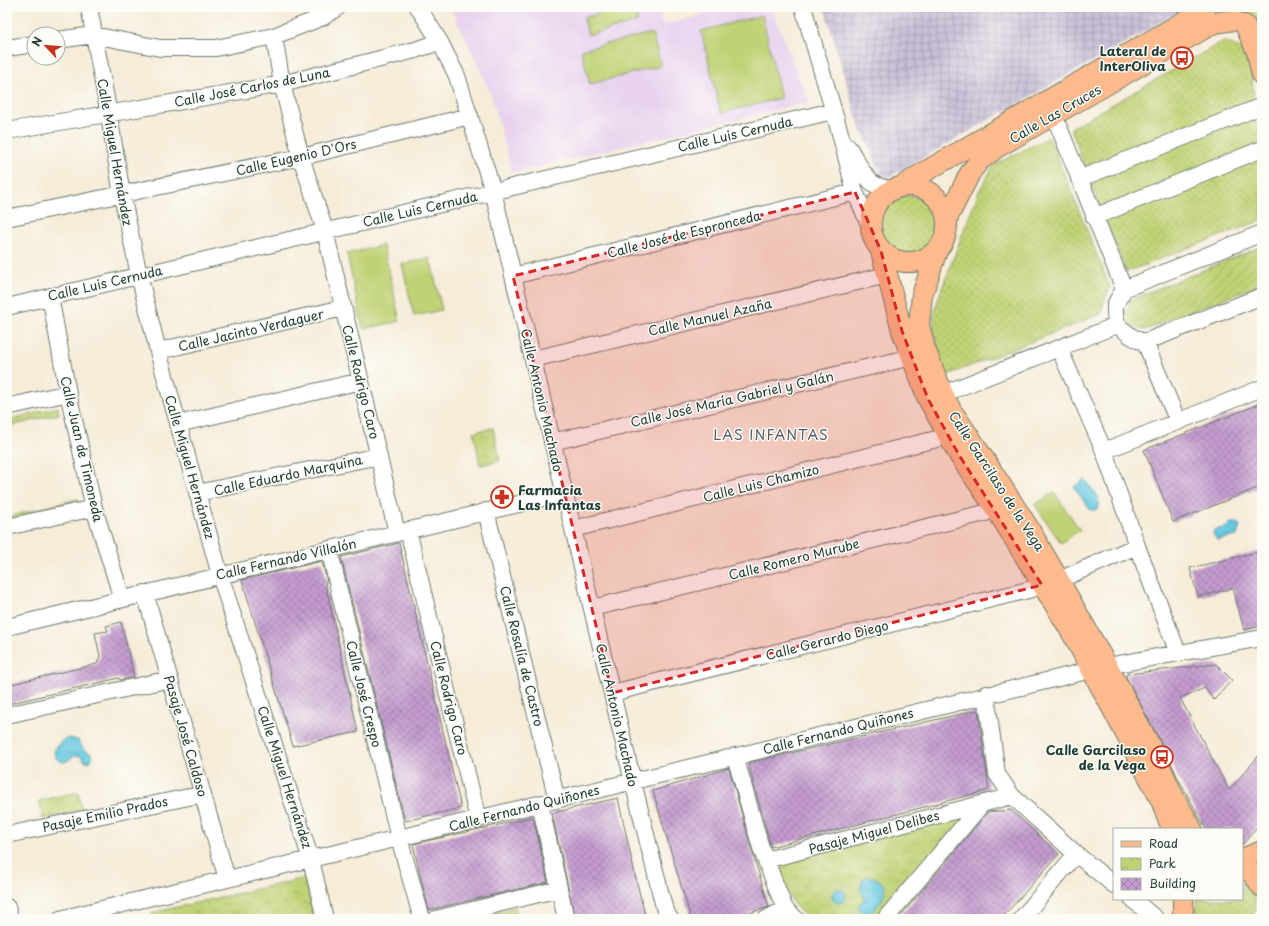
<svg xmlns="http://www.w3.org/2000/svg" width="1269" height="926" font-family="'Playpen Sans',sans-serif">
	<defs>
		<pattern id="industrial-grid" width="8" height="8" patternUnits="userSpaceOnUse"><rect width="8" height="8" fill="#c9bfd7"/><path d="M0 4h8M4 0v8" fill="none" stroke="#a39caf"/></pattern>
		<pattern id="grass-dots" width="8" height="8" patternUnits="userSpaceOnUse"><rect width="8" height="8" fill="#bfd275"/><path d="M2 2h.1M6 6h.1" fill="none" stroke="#a4b566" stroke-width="1.8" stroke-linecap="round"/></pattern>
		<pattern id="park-crowns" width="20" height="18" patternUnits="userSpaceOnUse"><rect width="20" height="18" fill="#bfd275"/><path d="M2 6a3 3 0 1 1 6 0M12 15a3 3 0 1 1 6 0" fill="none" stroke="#a4b566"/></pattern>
		<pattern id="garden-furrows" width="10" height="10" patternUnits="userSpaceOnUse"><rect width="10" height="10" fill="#bfd275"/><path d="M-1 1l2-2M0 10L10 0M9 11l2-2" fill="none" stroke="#a4b566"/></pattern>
		<pattern id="water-ripples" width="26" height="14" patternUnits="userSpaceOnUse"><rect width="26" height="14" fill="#61c6df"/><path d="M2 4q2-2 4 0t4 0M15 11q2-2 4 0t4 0" fill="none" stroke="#4fa2b6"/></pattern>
		<pattern id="building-cross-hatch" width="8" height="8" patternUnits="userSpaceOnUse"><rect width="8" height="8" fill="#c59bcf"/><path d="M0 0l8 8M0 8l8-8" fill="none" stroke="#9f80a9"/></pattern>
	</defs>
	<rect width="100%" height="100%" fill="#fdfcf7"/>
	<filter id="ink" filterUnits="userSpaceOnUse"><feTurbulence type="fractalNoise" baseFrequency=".025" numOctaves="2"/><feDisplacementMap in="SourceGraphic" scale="8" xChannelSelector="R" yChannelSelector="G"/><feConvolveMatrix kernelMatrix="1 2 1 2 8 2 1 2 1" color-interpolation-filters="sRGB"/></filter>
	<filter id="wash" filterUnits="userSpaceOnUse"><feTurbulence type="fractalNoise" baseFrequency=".012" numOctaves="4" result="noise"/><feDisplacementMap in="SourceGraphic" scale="16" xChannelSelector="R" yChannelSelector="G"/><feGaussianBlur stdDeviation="0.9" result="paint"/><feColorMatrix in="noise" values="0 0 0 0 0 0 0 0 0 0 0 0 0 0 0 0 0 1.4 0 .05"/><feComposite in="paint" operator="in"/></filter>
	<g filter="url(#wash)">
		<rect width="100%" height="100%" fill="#f6ecd8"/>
		<path fill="#e8d2ee" d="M449,7H656L663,25L733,7H771L809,102L512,173L492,97L456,18Z"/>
		<path fill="url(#industrial-grid)" d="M824,7H1184V9L889,177L881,174L858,122Z"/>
		<path fill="url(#grass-dots)" stroke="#6f8854" d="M1233,7H1262V21C1250,22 1240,17 1233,7Z
			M1222,42C1229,43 1237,46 1242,51C1253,61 1253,91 1254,105L1086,171L1071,128Z
			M1252,112L1262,137V145L1101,209L1089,179Z
			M1049,137L1110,287L1104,302L1101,314L945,376L934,332L933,318L938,299L978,193L994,165Z
			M1262,152V220L1126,272L1104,216Z
			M878 225a30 30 0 1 1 60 0a30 30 0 1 1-60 0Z
			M1242,879C1253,890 1260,904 1251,919H1199L1196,910V899H1242Z"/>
		<path fill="url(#park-crowns)" stroke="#6f8854" d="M493,428L500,461L480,465L474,432Z
			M78,499L81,515L7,530V517Z
			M972,810L877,919H808L794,905L774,864Z
			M305,878L314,919H153L152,913Z
			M515,907L518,919H468Z"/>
		<path fill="url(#garden-furrows)" stroke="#6f8854" d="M1258,248H1262V284L1144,330C1124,324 1120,317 1132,299Z
			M58,407L59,414L7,427V420Z"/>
		<path fill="#bfd275" stroke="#6f8854" d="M621,7H634L638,22L588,35L584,18Z
			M762,15L781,98L721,113L701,31Z
			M652,33L661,66L590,84L581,50Z
			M383,245L400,321L363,329L347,254Z
			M430,258L442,310L414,316L402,264Z
			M1054,492L1080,530L1061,543L1035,505Z
			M78,792L82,810L43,819L39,801Z"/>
		<path fill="url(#water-ripples)" stroke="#40828a" d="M1085,479L1099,498L1097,500L1100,506L1096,510H1090L1074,487Z
			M1230,523H1237L1240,525L1237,536L1217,540L1213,534L1214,530L1228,527Z
			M69,738L78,740L84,750L92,754C93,757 92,760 89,762C84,762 83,760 81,756C69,753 69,769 56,758L54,753C56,744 62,740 69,738Z
			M868,876C893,881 886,899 872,912H862L858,907L860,903L865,899L860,890L862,880Z
			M832 896a7 7 0 1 1 14 0a7 7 0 1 1-14 0Z"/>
		<g id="blocks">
			<path fill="url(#building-cross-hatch)" d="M1262,403V486L1173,522L1144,450Z
				M399,543L461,808L405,821L341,557Z
				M1262,551V626L1244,630L1233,588L1198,597L1190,568Z
				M322,561L327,582H325L358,732L293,746L242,580Z
				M121,622L134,677L120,680L119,678L7,704V685L97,664L100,656L95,633L108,631L106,626Z
				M1216,664L1232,680L1214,700L1205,688L1180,698L1229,790L1262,752V822L1242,845V829H1206L1178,778L1166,752L1126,677L1127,674Z
				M978,710L989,790L771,847L748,763Z
				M729,768L752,851L769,907L749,913L751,919H691L653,791Z
				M618,798L635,875L646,919H575L552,813Z
				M1011,810L1059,854L1001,919H898L988,812Z
				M533,817L548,882L429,910L422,883L413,844Z"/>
		</g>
	</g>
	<g filter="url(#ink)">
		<use href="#blocks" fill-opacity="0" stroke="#6a7a6d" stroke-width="1"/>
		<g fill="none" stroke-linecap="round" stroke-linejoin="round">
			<g stroke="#6a7a6d" stroke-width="18">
				<path id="minor" d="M89,7L109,115L122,195L139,275L158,351L220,575L311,860L325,919
					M418,7L440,42L457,76L493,191L633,782L664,907L670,919
					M803,7L840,133L855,192L870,226
					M274,36L282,84L301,157L325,231L397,533
					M58,40L93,35L160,48H216L274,36L323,17L338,7
					M7,48L34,44
					M1054,115L1124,289
					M7,131L282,84L415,50L440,42
					M848,147C855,157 864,178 874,184C879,187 886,188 892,189
					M1079,179L1262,106
					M1094,217L1262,149
					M7,218L301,157L470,116
					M1262,233L1124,289L1115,305V314L1117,325L1131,336L1138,340L1145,342L1262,296
					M513,276L855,192
					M50,296L68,393L94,508L122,599
					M7,307L833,111
					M1145,342L1178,422
					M1059,348L1104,451L1137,546L1178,653
					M158,351L343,308
					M533,359L887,275
					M943,394L1117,325
					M7,407L68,393
					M178,424L361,381
					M552,442L912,357
					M1104,451L1262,388
					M197,493L379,456
					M486,511L557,800
					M7,527L94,508
					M573,529L949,436
					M408,530L478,819
					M329,549L399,838L422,919
					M1059,580L1137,546
					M145,593L227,879
					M592,608L985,513L996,509
					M7,627L564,493
					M1107,666L1262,638
					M612,693L1032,589L1042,585
					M986,694L997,774L1012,796L1076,854L1114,885
					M7,715L170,679
					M735,756L761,848L785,909L796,919
					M540,804L566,919
					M7,835L203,794
					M766,860L1012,796
					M1132,899L1156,919
					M7,907L10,919
					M60,919L399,838L1091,670
					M436,919L559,889
					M766,919L785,909
					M885,919L982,804
					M1021,919L1076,854"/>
			</g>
			<g stroke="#6a7a6d" stroke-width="22">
				<path id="major" d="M1245,25L1257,52L1262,75
					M904,185L921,174L1202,11L1206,7
					M871 224a38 38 0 1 1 76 0a38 38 0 1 1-76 0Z
					M947,219L970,173L979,161L996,148L1214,23L1234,20
					M938,248L922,295L919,325L925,349L943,394L951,410L973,442L1028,527L1056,575L1120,689L1156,757L1172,793L1192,829
					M881,251L902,331L928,399L959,455L996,509L1072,633L1161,800L1172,829
					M1242,859L1262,851
					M1242,867L1253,874L1262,887
					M1183,899V915L1185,919"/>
			</g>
			<use href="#minor" stroke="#fff" stroke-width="16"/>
			<use href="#major" stroke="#fcba8d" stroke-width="20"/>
		</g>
	</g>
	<path fill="#d62828" fill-opacity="0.2" stroke="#d62828" stroke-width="3" stroke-dasharray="8 5" stroke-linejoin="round" d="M855,192L881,251L902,331L928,399L959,455L1042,585L612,693L513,276Z"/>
	<defs>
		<g id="bus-ring" transform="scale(1.15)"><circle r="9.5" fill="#fdfcf7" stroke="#c8321e" stroke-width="1.5"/><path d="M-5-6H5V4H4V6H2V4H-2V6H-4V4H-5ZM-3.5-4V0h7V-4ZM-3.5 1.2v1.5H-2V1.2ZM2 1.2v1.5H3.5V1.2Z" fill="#c8321e"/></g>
		<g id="pharmacy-ring" transform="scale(1.15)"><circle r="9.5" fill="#fdfcf7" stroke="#c8321e" stroke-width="1.5"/><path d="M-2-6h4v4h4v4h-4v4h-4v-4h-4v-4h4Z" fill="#c8321e"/></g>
	</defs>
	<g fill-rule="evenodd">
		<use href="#bus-ring" x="1182" y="58"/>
		<use href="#pharmacy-ring" x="502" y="497"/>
		<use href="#bus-ring" x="1162" y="757"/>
	</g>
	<g text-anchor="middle" stroke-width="3" stroke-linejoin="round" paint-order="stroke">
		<g font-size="13" font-weight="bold" fill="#1f3d34" stroke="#fdfcf7" text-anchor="end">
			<text x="1166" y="56">Lateral de<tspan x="1166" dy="15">InterOliva</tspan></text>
			<text x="518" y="495" text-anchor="start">Farmacia<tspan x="518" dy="15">Las Infantas</tspan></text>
			<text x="1146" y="755">Calle Garcilaso<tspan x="1146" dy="15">de la Vega</tspan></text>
		</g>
		<g font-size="13" fill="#1f3d34" stroke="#fdfcf7">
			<text transform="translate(252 87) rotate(-11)" y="5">Calle José Carlos de Luna</text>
			<text transform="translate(1055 114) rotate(-30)" y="5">Calle Las Cruces</text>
			<text transform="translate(735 134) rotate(-13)" y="5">Calle Luis Cernuda</text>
			<text transform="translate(115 152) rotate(80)" y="5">Calle Miguel Hernández</text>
			<text transform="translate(296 157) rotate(-13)" y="5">Calle Eugenio D'Ors</text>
			<text transform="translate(420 209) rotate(-13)" y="5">Calle Luis Cernuda</text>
			<text transform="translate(684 234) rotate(-14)" y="5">Calle José de Espronceda</text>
			<text transform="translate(105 283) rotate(-13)" y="5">Calle Luis Cernuda</text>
			<text transform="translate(710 317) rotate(-13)" y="5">Calle Manuel Azaña</text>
			<text transform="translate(251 330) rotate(-13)" y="5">Calle Jacinto Verdaguer</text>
			<text transform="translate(361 382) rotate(76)" y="5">Calle Rodrigo Caro</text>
			<text transform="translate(732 399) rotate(-13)" y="5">Calle José María Gabriel y Galán</text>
			<text transform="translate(542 400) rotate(77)" y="5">Calle Antonio Machado</text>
			<text transform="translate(82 449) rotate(77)" y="5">Calle Juan de Timoneda</text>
			<text transform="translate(190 467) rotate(74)" y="5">Calle Miguel Hernández</text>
			<text transform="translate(288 475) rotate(-12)" y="5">Calle Eduardo Marquina</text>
			<text transform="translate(997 481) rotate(57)" y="5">Calle Garcilaso de la Vega</text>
			<text transform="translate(761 483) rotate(-14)" y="5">Calle Luis Chamizo</text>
			<text transform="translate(286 559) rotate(-13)" y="5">Calle Fernando Villalón</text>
			<text transform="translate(794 559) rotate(-14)" y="5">Calle Romero Murube</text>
			<text transform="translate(827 640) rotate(-14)" y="5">Calle Gerardo Diego</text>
			<text transform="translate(522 656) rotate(76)" y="5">Calle Rosalía de Castro</text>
			<text transform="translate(364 694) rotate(76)" y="5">Calle José Crespo</text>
			<text transform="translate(449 698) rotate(76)" y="5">Calle Rodrigo Caro</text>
			<text transform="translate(617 715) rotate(77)" y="5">Calle Antonio Machado</text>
			<text transform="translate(838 731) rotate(-14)" y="5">Calle Fernando Quiñones</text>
			<text transform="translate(186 736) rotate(74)" y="5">Pasaje José Caldoso</text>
			<text transform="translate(285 777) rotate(72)" y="5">Calle Miguel Hernández</text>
			<text transform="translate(524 808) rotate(-14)" y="5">Calle Fernando Quiñones</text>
			<text transform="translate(105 814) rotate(-12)" y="5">Pasaje Emilio Prados</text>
			<text transform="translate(874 832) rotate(-15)" y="5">Pasaje Miguel Delibes</text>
		</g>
		<g font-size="14" letter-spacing="1" fill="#595e6a" stroke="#fdfcf7">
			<text x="771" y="440">LAS INFANTAS</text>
		</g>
	</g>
	<rect width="1269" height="926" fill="none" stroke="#fdfcf7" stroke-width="24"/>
	<rect x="1113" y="828" width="130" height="72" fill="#fdfcf7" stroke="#a4b0a9"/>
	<rect x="1121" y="841" width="20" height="6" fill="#fcba8d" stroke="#a4b0a9"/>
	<text x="1149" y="848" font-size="12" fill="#1f3d34">Road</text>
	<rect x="1121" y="858" width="20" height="12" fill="url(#park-crowns)" stroke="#a4b0a9"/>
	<text x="1149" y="868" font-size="12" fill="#1f3d34">Park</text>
	<rect x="1121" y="878" width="20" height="12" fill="url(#building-cross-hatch)" stroke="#a4b0a9"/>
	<text x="1149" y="888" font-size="12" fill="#1f3d34">Building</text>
	<g transform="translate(46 46) rotate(296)"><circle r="19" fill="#fdfcf7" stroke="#a4b0a9"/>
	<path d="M0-3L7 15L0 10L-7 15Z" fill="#c8321e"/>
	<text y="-6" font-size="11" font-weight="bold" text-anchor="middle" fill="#1f3d34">N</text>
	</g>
</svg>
